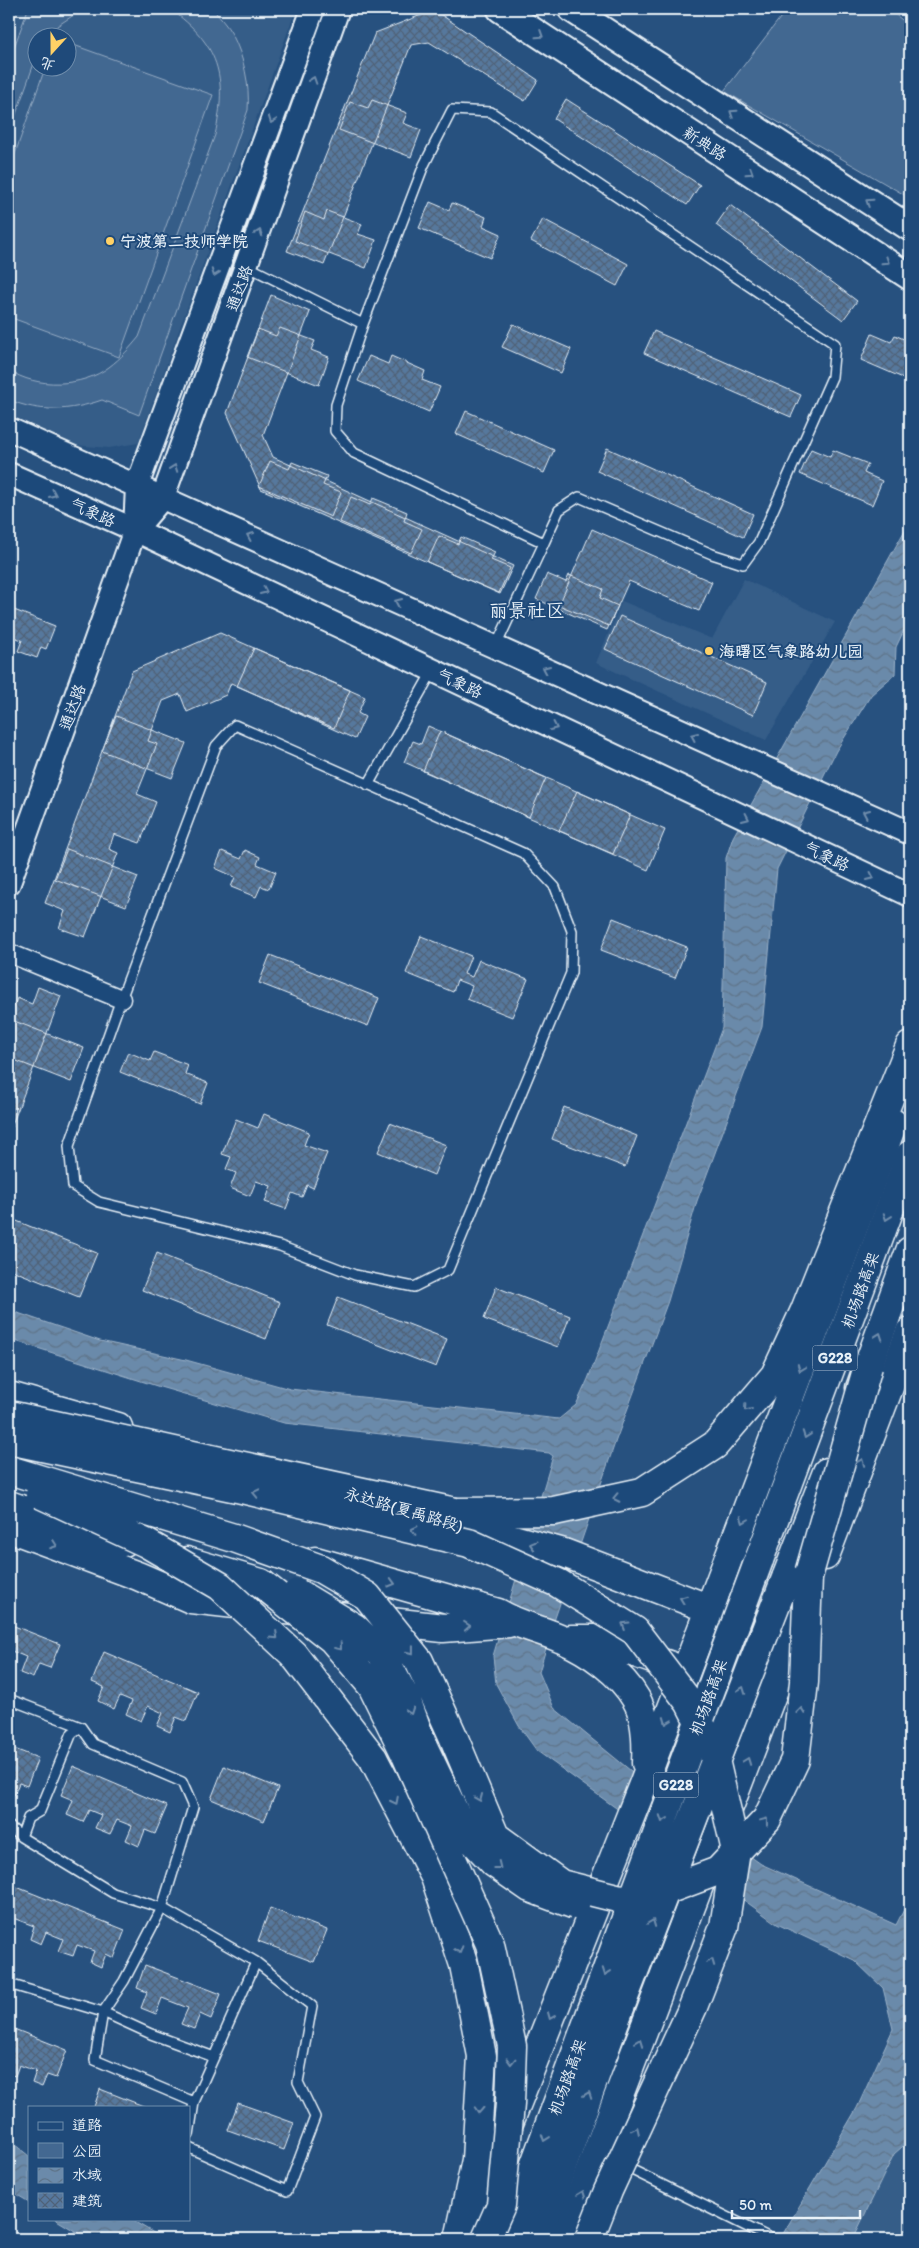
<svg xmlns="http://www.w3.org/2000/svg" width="919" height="2248" font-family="Itim,'LXGW WenKai TC',sans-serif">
	<defs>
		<pattern id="water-waves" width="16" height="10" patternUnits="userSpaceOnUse" patternTransform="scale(1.25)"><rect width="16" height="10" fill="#6b8aaa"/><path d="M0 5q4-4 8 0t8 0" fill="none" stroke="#5e7388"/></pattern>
		<pattern id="building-cross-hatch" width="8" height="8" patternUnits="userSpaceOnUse" patternTransform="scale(1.25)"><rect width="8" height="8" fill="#57789d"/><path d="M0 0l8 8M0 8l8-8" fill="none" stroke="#4f6278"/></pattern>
	</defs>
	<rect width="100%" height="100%" fill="#27517f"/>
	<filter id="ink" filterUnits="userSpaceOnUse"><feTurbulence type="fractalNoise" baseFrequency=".02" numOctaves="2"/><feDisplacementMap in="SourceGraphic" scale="10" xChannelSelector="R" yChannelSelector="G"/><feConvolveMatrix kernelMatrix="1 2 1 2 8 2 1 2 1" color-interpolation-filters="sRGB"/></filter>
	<g filter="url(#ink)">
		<path fill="#355d88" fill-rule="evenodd" d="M9,9H296L138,443L109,448L74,445L9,414ZM38,38H68V68H38Z
			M744,579L835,622L766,740L596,663L622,601L712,639Z
			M910,2131V2239H845L889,2150Z"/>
		<path fill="#436891" stroke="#96acc4" d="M28,9H83L57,26L48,37L38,38L37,55L9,134V61Z
			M170,9H213C219,17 227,25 232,34C244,57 250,85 248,110L139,415L102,400C70,411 41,413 9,400V370C36,389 83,387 109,367C121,358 130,348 139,337L215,135C228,77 219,44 170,9Z
			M787,9H888L910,26V198L724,91Z
			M68,43L213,95L119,357L9,317V171L45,68H68Z"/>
		<path fill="url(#water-waves)" stroke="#9db3c9" d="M910,521V618L896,647L895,674L871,695L836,751L777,869L762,1027L697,1201L668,1301L616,1440L555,1618L539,1672L554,1708L631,1771L761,1864L896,1925L910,1898V2140L894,2154L853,2239H780L857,2108L893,2029L883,1988L854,1960L777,1924L537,1751L519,1726L496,1684L493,1656L553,1456L549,1453L284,1423L160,1387L9,1339V1310L100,1341L186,1360L290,1389L559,1419L576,1405L588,1379L722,1028L726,858L733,837Z
			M9,2140L29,2156V2202L9,2190Z
			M55,2219H130L164,2239H88Z"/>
		<path fill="url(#building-cross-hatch)" stroke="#e8f1f8" d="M434,10L538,80L525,101L429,42L411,45L324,265L287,251L375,33Z
			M566,99L700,185L687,205L554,119Z
			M372,100L407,113L403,123L421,130L411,157L339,130L350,102L368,108Z
			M430,202L449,210L452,203L486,217L483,226L501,234L490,258L419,228Z
			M730,205L857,301L843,320L716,225Z
			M327,211L362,224L358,234L376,240L366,268L295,241L305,212L324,220Z
			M543,219L628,264L617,286L531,241Z
			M271,295L310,312L263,435L273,457L513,566L500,594L261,489L227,413Z
			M513,324L571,349L561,373L502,347Z
			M280,328L315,341L311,350L329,357L319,385L247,357L258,329L276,336Z
			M654,331L801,395L791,417L644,353Z
			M872,334L891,342L895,335L910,342V381L861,360Z
			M369,356L388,364L391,356L425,371L422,380L440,387L429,412L358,381Z
			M466,411L554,450L544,473L456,434Z
			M607,448L753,514L743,537L597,471Z
			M811,449L830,457L833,450L868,464L864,473L882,481L872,505L800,474Z
			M270,461L289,469L292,462L327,476L323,485L341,492L331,517L259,486Z
			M351,497L370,505L373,498L407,512L404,521L422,529L411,553L340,522Z
			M592,529L712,582L699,611L629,581L609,626L559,605Z
			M439,536L458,544L461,537L495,552L491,560L510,568L499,593L427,562Z
			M547,574L566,582L569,575L603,589L600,598L618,606L607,630L536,599Z
			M9,608L55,626L46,649L41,647L37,658L18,651L22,640L11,636L9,642Z
			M620,616L767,682L753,715L605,649Z
			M220,633L365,697L358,713L365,717L355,739L231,683L226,695L187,712L180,694L163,701L148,741L157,744L137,794L156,802L140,843L114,834L109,849L118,853L85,937L59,928L65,911L45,903L132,671Z
			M254,648L350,690L334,728L237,686Z
			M116,716L186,743L172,778L102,751Z
			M428,726L665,830L648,870L404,762L413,741L421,744Z
			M440,731L546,778L529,817L423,771Z
			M577,791L630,815L613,854L559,831Z
			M67,849L138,877L126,906L55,879Z
			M245,850L260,857L257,864L276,872L269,889L261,886L256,897L231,887L235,877L215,868L222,851L241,859Z
			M613,918L687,947L675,978L601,950Z
			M421,936L471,956L464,974L472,977L479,960L528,979L512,1017L467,999L472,986L457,980L453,992L406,973Z
			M270,955L379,998L368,1026L259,983Z
			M38,987L61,996L9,1133V1019L17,998L32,1004Z
			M9,1019L84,1048L71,1082L9,1058Z
			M128,1052L150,1061L154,1052L188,1065L185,1074L208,1083L200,1104L120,1072Z
			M564,1107L637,1136L625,1167L552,1139Z
			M264,1114L309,1132L304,1145L327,1153L313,1188L307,1185L302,1197L292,1193L286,1209L265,1202L271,1186L256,1181L250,1196L230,1188L236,1173L226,1169L231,1157L222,1154L236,1119L258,1128Z
			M390,1123L446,1145L434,1175L378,1152Z
			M9,1218L97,1253L79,1297L9,1269Z
			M157,1253L280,1302L266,1339L142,1290Z
			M496,1287L570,1316L558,1347L484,1319Z
			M338,1297L447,1339L436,1367L327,1325Z
			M9,1624L60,1644L50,1668L39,1664L33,1678L20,1673L26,1657L9,1650Z
			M104,1652L198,1692L186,1721L176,1717L170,1732L157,1726L163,1713L148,1706L141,1721L126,1714L132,1701L120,1696L114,1709L98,1701L104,1687L92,1682Z
			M9,1747L38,1758L27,1786L19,1783L14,1795L9,1793Z
			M73,1766L167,1806L155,1834L145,1830L139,1846L126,1840L132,1826L117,1820L110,1834L95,1828L101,1815L89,1810L83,1822L67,1815L73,1800L61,1795Z
			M224,1766L278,1788L264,1821L211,1799Z
			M9,1884L125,1930L114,1958L106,1954L101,1967L90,1962L94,1951L77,1945L73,1956L58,1951L63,1939L46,1932L41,1944L30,1939L34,1926L13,1918L9,1928Z
			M270,1908L327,1930L314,1962L258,1941Z
			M145,1965L221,1994L211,2019L200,2014L194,2029L181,2024L188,2008L162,1998L156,2014L141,2008L147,1992L137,1988Z
			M9,2027L67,2050L56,2078L47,2075L42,2087L32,2083L36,2071L19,2065L15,2076L9,2074Z
			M100,2089L146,2107H94Z
			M238,2103L294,2123L284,2150L228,2130Z"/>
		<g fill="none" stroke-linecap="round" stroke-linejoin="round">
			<g stroke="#e8f1f8" stroke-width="12">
				<path id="service" d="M247,266L363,324L336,405L335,431L354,453L544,543L496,646
					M363,324L424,165L452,110L491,112L835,344L832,377L759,542L743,564L712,554L579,497L559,510L544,543
					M235,725L523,853L555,887L572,931L571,973L448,1270L414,1287L355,1275L280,1246L99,1202L73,1186L69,1146L121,999L216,746Z
					M368,785L433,670
					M9,1699L81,1727L93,1744L182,1782L193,1807L162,1908L256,1962L194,2102L95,2060L103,2012L9,1984
					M81,1727L72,1733L40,1811L28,1818L21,1837L113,1893L162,1908L124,1981L103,2012L151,2034L214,2057
					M9,1826L21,1837
					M189,2135L194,2102
					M189,2148L287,2191L315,2117L298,2082L312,2006L256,1962
					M622,2165L772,2239"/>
			</g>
			<g stroke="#e8f1f8" stroke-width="21">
				<path id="minor" d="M9,953L121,999"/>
			</g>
			<g stroke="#e8f1f8" stroke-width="26">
				<path id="tertiary" d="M313,9L137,486L135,530L163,497L338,9
					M9,429L910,833
					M9,474L135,530L910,895
					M9,883L135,530"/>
			</g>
			<g stroke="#e8f1f8" stroke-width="29">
				<path id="secondary" d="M500,9L910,277
					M571,9L910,228"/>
			</g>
			<g stroke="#e8f1f8" stroke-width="31">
				<path id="primary" d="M9,1396L118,1427
					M429,1516L564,1553L710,1609L791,1627
					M9,1528L138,1576L191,1599L443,1628L509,1623
					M825,1556L910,1332
					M315,1561L498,1613C519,1626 541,1629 562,1639C590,1651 621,1673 636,1699C646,1716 647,1744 646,1763
					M571,1639H595L669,1665
					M471,2219L644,1782L893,1123
					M564,2239L805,1608"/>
			</g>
			<g stroke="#e8f1f8" stroke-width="31">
				<path id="trunk" d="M860,1388L910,1251
					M9,1505L57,1522L124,1542
					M455,1512L554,1511L642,1492L715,1445L775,1375L805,1310L910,1046
					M759,1560L910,1155
					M187,1561L261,1583
					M786,1578L827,1472
					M373,1758L435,1877L464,1965L482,2056L476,2160L459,2239
					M507,2239L592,2010
					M536,2239L616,2018"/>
			</g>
			<use href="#service" stroke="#1f4a7a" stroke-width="9"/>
			<use href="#minor" stroke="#1f4a7a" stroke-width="18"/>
			<use href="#tertiary" stroke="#1f4a7a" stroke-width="22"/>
			<use href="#secondary" stroke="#1f4a7a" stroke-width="25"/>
			<use href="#primary" stroke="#1f4a7a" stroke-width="28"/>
			<use href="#trunk" stroke="#1f4a7a" stroke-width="28"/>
			<g stroke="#e8f1f8" stroke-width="31" stroke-linecap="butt">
				<path id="trunk-bridge" d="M9,1415L455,1512
					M9,1440L237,1488L469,1543L558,1583L635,1631L689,1702L712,1747L736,1851L724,1927L693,2007L608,2191L589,2239
					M9,1470L234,1538L321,1569L367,1596L419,1661L453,1736L495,1836L561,1884L621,1899L659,1893L718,1871L767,1819L795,1760L804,1682L808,1577L868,1366
					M40,1494L146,1543L220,1586L293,1654L373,1758
					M261,1583L332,1639L372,1686L405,1753L490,1944L512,2046L510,2104L501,2205L486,2239
					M297,1593L355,1628L382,1654L406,1699L422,1744L463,1830L494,1863L530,1888L575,1905
					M592,2010L759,1560
					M616,2018L786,1578"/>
			</g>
			<use href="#trunk-bridge" stroke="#1f4a7a" stroke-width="28"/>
		</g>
		<defs><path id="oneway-chevron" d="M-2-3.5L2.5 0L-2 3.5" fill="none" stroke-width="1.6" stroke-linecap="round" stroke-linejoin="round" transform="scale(1.25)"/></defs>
		<g stroke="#6f8dac">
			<use href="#oneway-chevron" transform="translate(540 35) rotate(33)"/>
			<use href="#oneway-chevron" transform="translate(313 80) rotate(-71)"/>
			<use href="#oneway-chevron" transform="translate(733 113) rotate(-147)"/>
			<use href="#oneway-chevron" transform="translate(272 120) rotate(110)"/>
			<use href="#oneway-chevron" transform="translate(750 172) rotate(33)"/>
			<use href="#oneway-chevron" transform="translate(869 202) rotate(-147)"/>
			<use href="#oneway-chevron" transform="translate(259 233) rotate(-71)"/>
			<use href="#oneway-chevron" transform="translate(886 261) rotate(33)"/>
			<use href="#oneway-chevron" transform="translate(215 273) rotate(110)"/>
			<use href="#oneway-chevron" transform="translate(174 468) rotate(-70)"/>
			<use href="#oneway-chevron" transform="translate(53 494) rotate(24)"/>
			<use href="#oneway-chevron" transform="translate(250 536) rotate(-156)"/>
			<use href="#oneway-chevron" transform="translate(264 591) rotate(25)"/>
			<use href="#oneway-chevron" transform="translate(398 602) rotate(-156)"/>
			<use href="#oneway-chevron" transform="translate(546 669) rotate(-156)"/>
			<use href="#oneway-chevron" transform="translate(554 727) rotate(25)"/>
			<use href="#oneway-chevron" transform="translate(694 736) rotate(-156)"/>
			<use href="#oneway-chevron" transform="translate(866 813) rotate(-156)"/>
			<use href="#oneway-chevron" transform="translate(746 818) rotate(25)"/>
			<use href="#oneway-chevron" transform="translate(871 877) rotate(25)"/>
			<use href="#oneway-chevron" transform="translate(887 1217) rotate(110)"/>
			<use href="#oneway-chevron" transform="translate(879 1336) rotate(-70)"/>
			<use href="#oneway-chevron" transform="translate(801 1368) rotate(111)"/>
			<use href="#oneway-chevron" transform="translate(747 1408) rotate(131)"/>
			<use href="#oneway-chevron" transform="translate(806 1435) rotate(110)"/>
			<use href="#oneway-chevron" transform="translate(861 1462) rotate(-69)"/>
			<use href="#oneway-chevron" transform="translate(256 1493) rotate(-167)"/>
			<use href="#oneway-chevron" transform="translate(616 1498) rotate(168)"/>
			<use href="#oneway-chevron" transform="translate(744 1520) rotate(111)"/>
			<use href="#oneway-chevron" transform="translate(414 1530) rotate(-167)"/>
			<use href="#oneway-chevron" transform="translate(54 1545) rotate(20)"/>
			<use href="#oneway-chevron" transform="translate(533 1545) rotate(-165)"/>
			<use href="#oneway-chevron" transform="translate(392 1583) rotate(16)"/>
			<use href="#oneway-chevron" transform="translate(683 1599) rotate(-159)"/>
			<use href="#oneway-chevron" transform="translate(625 1625) rotate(-148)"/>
			<use href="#oneway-chevron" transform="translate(467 1626) rotate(-5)"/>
			<use href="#oneway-chevron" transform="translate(275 1636) rotate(43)"/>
			<use href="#oneway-chevron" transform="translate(339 1647) rotate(50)"/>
			<use href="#oneway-chevron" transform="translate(411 1651) rotate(52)"/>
			<use href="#oneway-chevron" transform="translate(742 1690) rotate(-69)"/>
			<use href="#oneway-chevron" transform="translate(410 1711) rotate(70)"/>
			<use href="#oneway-chevron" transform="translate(801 1711) rotate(-84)"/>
			<use href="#oneway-chevron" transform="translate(667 1721) rotate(111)"/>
			<use href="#oneway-chevron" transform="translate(747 1761) rotate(-69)"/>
			<use href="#oneway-chevron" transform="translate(479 1798) rotate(67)"/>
			<use href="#oneway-chevron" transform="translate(395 1801) rotate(63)"/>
			<use href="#oneway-chevron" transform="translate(663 1819) rotate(110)"/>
			<use href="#oneway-chevron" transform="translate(765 1821) rotate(-53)"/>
			<use href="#oneway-chevron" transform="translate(498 1866) rotate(38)"/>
			<use href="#oneway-chevron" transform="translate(652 1923) rotate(-69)"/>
			<use href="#oneway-chevron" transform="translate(459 1950) rotate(72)"/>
			<use href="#oneway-chevron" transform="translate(711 1962) rotate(-69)"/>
			<use href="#oneway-chevron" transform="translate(606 1972) rotate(110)"/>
			<use href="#oneway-chevron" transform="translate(551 2016) rotate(112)"/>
			<use href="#oneway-chevron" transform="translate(640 2042) rotate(-69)"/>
			<use href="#oneway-chevron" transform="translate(511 2061) rotate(92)"/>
			<use href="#oneway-chevron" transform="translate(588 2095) rotate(-70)"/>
			<use href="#oneway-chevron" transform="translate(479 2110) rotate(93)"/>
			<use href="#oneway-chevron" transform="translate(636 2130) rotate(-65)"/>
			<use href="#oneway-chevron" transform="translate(545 2138) rotate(110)"/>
			<use href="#oneway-chevron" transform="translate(582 2194) rotate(-69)"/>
		</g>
	</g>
	<g fill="#ffd166" stroke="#1f4a7a" stroke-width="2">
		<circle cx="110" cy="241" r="5"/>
		<circle cx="709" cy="651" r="5"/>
	</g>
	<g text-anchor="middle" stroke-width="4" stroke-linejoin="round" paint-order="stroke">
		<g fill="#1f4a7a" stroke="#acbfd2" stroke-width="1">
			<rect x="812.5" y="1345.5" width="45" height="25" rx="4"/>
			<rect x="653.5" y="1772.5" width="45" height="25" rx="4"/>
		</g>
		<g font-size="15" font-weight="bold" fill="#e8f1f8">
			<text x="835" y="1363">G228</text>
			<text x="676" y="1790">G228</text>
		</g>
		<g font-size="16" fill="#e8f1f8" stroke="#1f4a7a">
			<text transform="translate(705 143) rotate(33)" y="6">新典路</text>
			<text transform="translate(239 288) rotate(-70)" y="6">通达路</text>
			<text transform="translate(93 512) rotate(24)" y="6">气象路</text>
			<text transform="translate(460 683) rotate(25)" y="6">气象路</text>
			<text transform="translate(72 707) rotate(-70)" y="6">通达路</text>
			<text transform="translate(827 856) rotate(25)" y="6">气象路</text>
			<text transform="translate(860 1290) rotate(-70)" y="6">机场路高架</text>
			<text transform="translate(404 1509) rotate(16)" y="6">永达路(夏禹路段)</text>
			<text transform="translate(708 1697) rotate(-70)" y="6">机场路高架</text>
			<text transform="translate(567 2077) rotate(-70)" y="6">机场路高架</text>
		</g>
		<g font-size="16" font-weight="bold" fill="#e8f1f8" stroke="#1f4a7a" text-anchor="start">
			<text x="120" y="247">宁波第二技师学院</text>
			<text x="719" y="657">海曙区气象路幼儿园</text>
		</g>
		<g font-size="19" fill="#e8f1f8" stroke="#1f4a7a">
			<text x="527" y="617">丽景社区</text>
		</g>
	</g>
	<rect width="919" height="2248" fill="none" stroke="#1f4a7a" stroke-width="30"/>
	<rect x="15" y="15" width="889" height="2218" fill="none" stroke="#e8f1f8" stroke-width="2" filter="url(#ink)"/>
	<rect x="28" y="2106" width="162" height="115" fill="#1f4a7a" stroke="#6f8dac"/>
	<rect x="38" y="2122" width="25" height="8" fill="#1f4a7a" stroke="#6f8dac"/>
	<text x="72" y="2130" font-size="15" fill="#e8f1f8">道路</text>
	<rect x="38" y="2143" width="25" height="15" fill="#436891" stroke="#6f8dac"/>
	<text x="72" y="2156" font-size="15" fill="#e8f1f8">公园</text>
	<rect x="38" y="2168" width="25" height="15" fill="url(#water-waves)" stroke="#6f8dac"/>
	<text x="72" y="2180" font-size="15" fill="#e8f1f8">水域</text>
	<rect x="38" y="2193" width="25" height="15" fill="url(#building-cross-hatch)" stroke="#6f8dac"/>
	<text x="72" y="2206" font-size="15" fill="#e8f1f8">建筑</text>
	<g transform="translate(52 52) rotate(201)"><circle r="24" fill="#1f4a7a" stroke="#6f8dac"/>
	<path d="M0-4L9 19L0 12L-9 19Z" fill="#ffd166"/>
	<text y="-8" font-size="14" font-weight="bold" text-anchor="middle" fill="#e8f1f8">北</text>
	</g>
	<path d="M732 2210v8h128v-8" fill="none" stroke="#e8f1f8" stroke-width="2.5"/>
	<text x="739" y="2210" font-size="15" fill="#e8f1f8" stroke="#1f4a7a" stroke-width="4" paint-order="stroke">50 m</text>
</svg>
